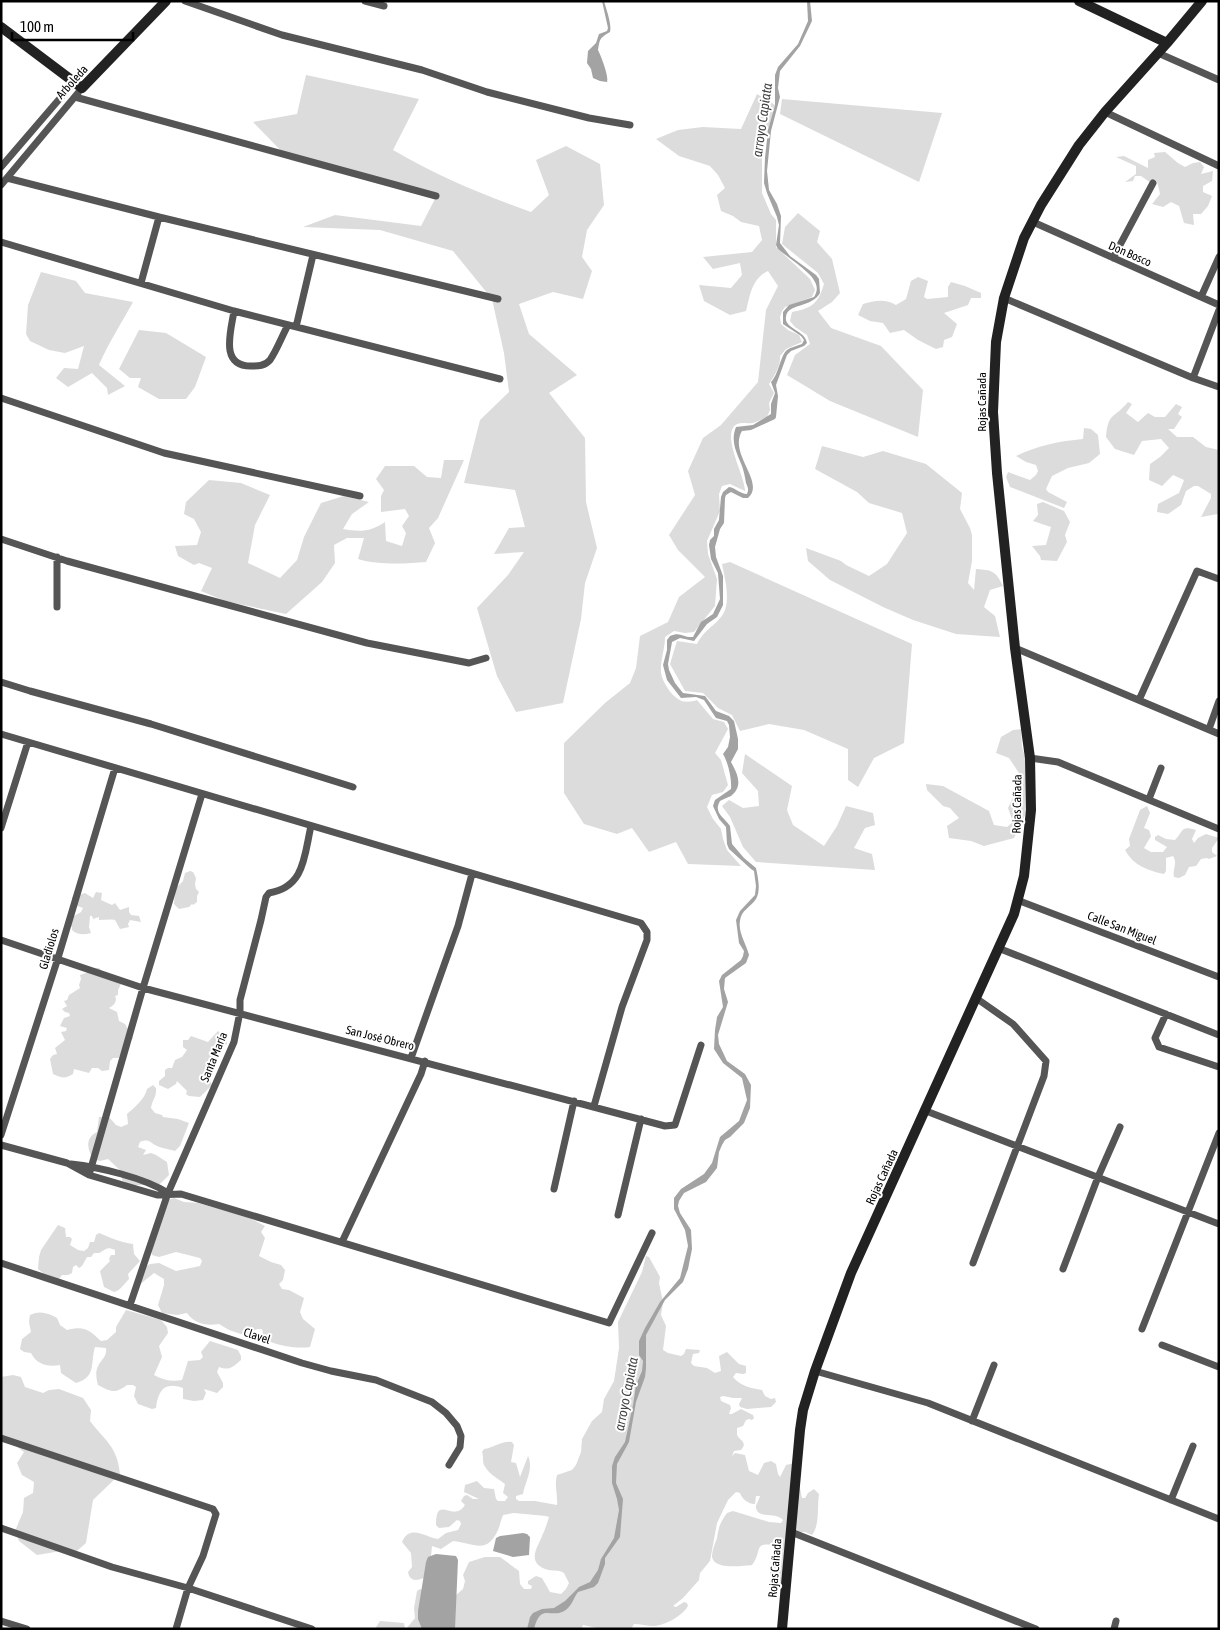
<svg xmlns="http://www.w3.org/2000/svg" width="1220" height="1630" font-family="'Asap Condensed',sans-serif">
	<rect width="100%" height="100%" fill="#fff"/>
	<path fill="#dcdcdc" d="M306,75L419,99L393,150C439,177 481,194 531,212L549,195L536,160L566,146L600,164L604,205L587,230L582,257L592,271L583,299L553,292L519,304L529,334L577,375L549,393L585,438L586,502L597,548L585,583L581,619L563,703L516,712L497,676L477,608L508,575L524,552L494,554L509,528L525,527L515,490L464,483L480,420L509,392L504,353L492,299L453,251L380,230L303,227L335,215L421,226L435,199L290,160L253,122L297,114Z
		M757,94L775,105L762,152V193L771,214L776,220V247L810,279L815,290L812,297L785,307L782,311L780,317L781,324L788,330L799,335L802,342L786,349L780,356C781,366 774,376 769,384L774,393L769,403L770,410L767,417C762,419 757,422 752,423C747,424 742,422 737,424C720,433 745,476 745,491L730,484L722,486L719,494L720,511L707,541L708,554L717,579L715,606L694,632L685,633L674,631L665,637C665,649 660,661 661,673C662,681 671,695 678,699C683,703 691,702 697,700L713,719L724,722L728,729L715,753L721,760L728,785L723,792L712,795L707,807L713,819L721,829L723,839L727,850L741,866L688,864L676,842L649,852L632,828L617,834L584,824L564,793V743L605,703L630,683L636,668L640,636L668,622L679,597L705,577L678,550L669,535L695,495L688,471L703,438L721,425L758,382L766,310L778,286L768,271C752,278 750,295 746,311L730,315L704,301L699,285L731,288L742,275L740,263L713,269L703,257L752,252L762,240L759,226L741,222L733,216L721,211L717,195L725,188L718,175L710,166L679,156L656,139L678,130L703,127L741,129Z
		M782,99L942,113L919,182L780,114Z
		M1165,152L1178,163L1185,167L1193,163L1200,162L1204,167L1201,174L1213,171L1212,181L1203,186V192L1212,196L1208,206L1201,214H1193L1194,225L1184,223L1179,206L1171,202L1163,207L1152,204L1160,194L1157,181L1152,180L1151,183L1141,176H1135L1133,181L1125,182L1136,174V166L1116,157L1124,156L1148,168V160L1155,157L1154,153Z
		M798,213L820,231L817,242L832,259L840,293L832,302L818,311L831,328L881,346L923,390L918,437L830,401L787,375L795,355L810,344L807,335L795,327L790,321L792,312C812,308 818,304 824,284L818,273L782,244L785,227Z
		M41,272L76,281L85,293L133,302C121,324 109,342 99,365L125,386L108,395L107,388L92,373L68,387L56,378L64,368L78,369L84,346L65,353L49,350L30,341L26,334L28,305Z
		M918,277L928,281L924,297L927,299L948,297V287L951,282L965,286L981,293V298H971L968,305L944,313L957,324L952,337L944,340L943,347L936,349L918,340L904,330L890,333L883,323L870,321L858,315L863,304C874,301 885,298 896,305L906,299L911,281Z
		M139,330L166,333L206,357L195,387L186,399H159L138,387L141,378H130L119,369Z
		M1128,402L1132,404L1126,413L1138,422L1148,413L1155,417H1165L1176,404L1182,407L1178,414L1182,417L1174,429H1168L1177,437H1193L1206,447L1219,450L1218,514L1201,517L1211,498V494L1198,486H1194L1186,491L1181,505L1168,514L1157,512L1158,504L1179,493L1184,480L1173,475L1162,486L1149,480L1150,464L1160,457L1169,448L1161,439L1142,441L1134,455L1115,449L1106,437C1108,412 1114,419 1128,402Z
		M1084,428L1091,429L1098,435L1100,454L1089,463L1068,468L1052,476L1046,489L1048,492L1067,502L1064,508L1010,487L1006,477L1008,472L1030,480L1036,475L1038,471L1036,465L1026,462L1016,456C1036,446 1060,441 1083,439Z
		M822,446L863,457L883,451L926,464L962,493L960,509L970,528L972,535V561L968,583L974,590L976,569C992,570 996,571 1003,586L990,590L984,607L995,616L1000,637L956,634L913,620L883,607L830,580L808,561L806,548L841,561L846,565L869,576L887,564L907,533L902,513L869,503L857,492L815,469Z
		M444,460H464L438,518L429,528L435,543L426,562C405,564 377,565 358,559L364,538H347L334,545L335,563L322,582L286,614L225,601L201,591L212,568L199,563L194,565L178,556L175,546L197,545L201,532L194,519L184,514L186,502L209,480L241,483L270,495L255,525L248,563L280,578L297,560L304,537L321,503L344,496L369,502L352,514L343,529C359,532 371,532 385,522L386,541L402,546L406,533L402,526L409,516L405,509L381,512V496L384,490L376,479L385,466H414L427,477L441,478Z
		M1043,502L1064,511L1070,522L1065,535L1067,542L1057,561L1041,560L1040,556L1032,546L1046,545L1051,527L1033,521L1038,515L1037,504Z
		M730,562L912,644L904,743L874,758L858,787L848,780V749L804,730L769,724L740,731L732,715L718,708L703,693L685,691L670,664L677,641L697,644C705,629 711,629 721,617C732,604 725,579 722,564Z
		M1021,729L1022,747L1027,763V811L1014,838L984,846L971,841L949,838L947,826L959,818L950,808L943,806L927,790L926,784L943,786L989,811L994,825L1007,827L1013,822L1008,808L1015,793L1019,773L1009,758L996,753L1001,737L1013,730Z
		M745,754L792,786L787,810L793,825L824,846L837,826L846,806L873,813L875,825L865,828L854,848L872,854L875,870L756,862L743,847L730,817L722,806L729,800L743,808L759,806L758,791L742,773Z
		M1147,806L1150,813L1144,828L1149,830L1151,836L1144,848L1151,852H1163L1167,847L1155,840V837L1158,835L1166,839L1175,840C1184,831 1180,825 1196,830L1192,839L1194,843L1198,838L1206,834L1219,838L1212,848V852L1217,856L1209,859L1207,858L1201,859L1196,866L1189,867L1185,875L1179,878L1174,877C1172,869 1178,864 1173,856L1166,858V871L1164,874C1148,871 1133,865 1125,850L1130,846L1129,839L1140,810Z
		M190,871L193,872L196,878L195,884L196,889L199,892L197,896V902L193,905L192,904L189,907L179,909L174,904L175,892L177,887L183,881L185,873Z
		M96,892L102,893L101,900L112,905L115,903L120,910L129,907V912L131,915L139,916L141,922L130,920L128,924L129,927L120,929L115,920C110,919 104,920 99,920V917L93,919L92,916H90L89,927L91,933C84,935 77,935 72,930V927L69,926L74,916L81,912L83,908L72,904V897L85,893L93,898Z
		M93,968H99C105,976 118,972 122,982L118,990V995L115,996C118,1002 113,1006 109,1008L117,1012L119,1021L125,1024L133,1038L123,1047L119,1058H113L110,1061L109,1070L102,1071L98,1068H92L89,1073L74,1069L73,1074C65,1079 62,1078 53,1074L50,1059L53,1055L57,1054L55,1048L65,1040L61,1032L66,1031L67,1028L60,1026L64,1018L70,1016L69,1013L65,1012L62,1009L67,1006L64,1001L67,1000L69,995L80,988L79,985L81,979L80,975L86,973Z
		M218,1031L226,1037L227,1044L218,1048V1061L212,1066V1072L208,1076L212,1085L200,1097L189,1096L186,1094L187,1091L177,1081L176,1084L168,1089L159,1085V1081L165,1076V1070L168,1068H172L175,1060L182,1057L187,1050L183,1047V1040H188L191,1036L208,1042Z
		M153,1085L156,1088C157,1097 152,1100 151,1108L155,1113L162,1115L163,1117L178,1119L189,1123L180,1146L175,1151C169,1149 160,1148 155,1145C149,1141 148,1139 140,1142L138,1147L146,1150L143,1155L151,1153L156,1155L167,1162L169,1175L160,1184C146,1183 133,1189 122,1180V1172L108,1159L100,1161L93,1159C87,1149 85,1138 97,1132L99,1117H109L116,1125L121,1127L128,1124L127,1114C134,1108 145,1099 147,1089Z
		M174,1198L184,1202L198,1203L248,1217L265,1226L261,1232L265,1238L259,1256L271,1262L281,1265L285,1270L283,1280L279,1284L282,1289L289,1290L304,1298L300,1312L303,1319L315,1329L310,1347C300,1349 271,1346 264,1337C263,1335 263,1332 262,1329H257L244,1335L229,1330L219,1324C206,1326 195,1324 187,1313L177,1315L162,1313L158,1305L164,1285V1279L154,1273L138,1286L140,1270L150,1264L159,1263L176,1271L200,1266L202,1261L200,1258L176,1252L159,1257L152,1255C147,1231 156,1219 168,1200Z
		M58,1225L65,1228L66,1237H70L72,1239L70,1245L78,1250L84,1251L88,1248L90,1242H94L96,1235L99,1233C111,1238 120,1242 133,1244L134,1254L140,1261L128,1274L129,1279C124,1284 120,1291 114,1292L104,1287L100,1271L110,1261L109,1259L111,1255H115V1250C106,1246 106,1250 99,1253H94L91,1257H87L82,1266L79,1268L76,1265L73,1267L72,1273L68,1275H62L59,1279L43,1273L38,1269L39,1257L41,1250Z
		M646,1256L649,1257L660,1277L659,1283L663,1302L661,1315L666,1326L663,1350L668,1353L681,1356L684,1354L686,1349L700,1350L699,1353L693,1354L691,1363L694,1366L707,1368L715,1373L721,1371L719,1356L727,1352L739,1364L746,1366V1373L743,1374L736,1373L733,1377C740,1386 751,1388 762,1390L765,1396L771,1399L775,1398L776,1402L771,1407L747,1409L740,1407L739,1404L742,1398H733L723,1396L720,1397L721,1401L730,1405L731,1408L729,1414H732L741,1409L753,1415L754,1418L752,1420L749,1419L746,1420L743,1426L737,1428V1435C740,1441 748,1442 741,1450L734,1451L732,1456L735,1453L745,1455L749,1471L758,1475L764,1463L771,1461L776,1464L778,1474L780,1477L786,1465L795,1463L802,1498H805L808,1493L814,1489L819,1494C817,1507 820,1525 812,1535L805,1532H795L783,1584C773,1585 767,1576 772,1566H778L781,1563L779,1546C751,1541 764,1549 752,1565C743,1566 714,1570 712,1557C712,1550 715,1544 717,1538C719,1526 720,1523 727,1513L733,1511L769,1522L781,1523L783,1520C776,1511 757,1520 756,1507C756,1504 759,1500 760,1496H756L755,1504C748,1504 742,1499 740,1493L736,1492L728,1500L717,1523L710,1561L700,1573L699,1580L683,1598L673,1606L676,1607L684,1602L687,1603L688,1606C682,1616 666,1625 654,1626C647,1626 640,1624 634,1624L631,1629H602L583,1625L581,1629H448L455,1596L463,1589L465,1581L463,1575L469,1562L485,1557H500L519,1571L520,1584L524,1589H531L532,1586L528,1584V1581L536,1576L542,1578L550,1592L561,1594L566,1589L569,1583L564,1573C558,1569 552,1572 545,1569C527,1561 537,1549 542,1536C545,1530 547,1524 549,1517L546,1516L514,1513L503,1515C501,1520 500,1525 498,1530C487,1555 474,1543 453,1541L441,1549L432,1546L429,1575C421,1580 410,1584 408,1572L412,1567L411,1553L402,1542C410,1523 427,1538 438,1539L446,1533L458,1530L461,1524L460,1521L457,1520L449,1527L439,1528L436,1525C436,1493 453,1524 465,1505L461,1501L464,1496L467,1495L473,1499H479L464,1492L465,1485L477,1481L484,1488L494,1489L496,1499L498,1501H505L508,1497L503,1493L505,1484C497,1478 489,1474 484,1465C482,1461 484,1456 482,1452L484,1449C493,1448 503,1440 512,1442L514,1445L511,1462L516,1463L520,1477L528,1456C534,1469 525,1482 523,1494L516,1496V1499L519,1501H535L557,1505C558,1495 554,1485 557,1475L572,1470L576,1465L581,1452L582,1439L592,1421L602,1412L604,1399L614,1381L619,1348L618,1322L642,1272Z
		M126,1310L161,1320L167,1327L168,1333L159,1346L162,1357L154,1375C163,1380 172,1382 182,1380L188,1361L200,1360L203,1357L201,1352L210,1341L238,1350L241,1356V1360C233,1367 229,1371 219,1367L217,1372L223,1383V1387L217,1393L204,1389L206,1393L203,1400L194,1401L183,1399V1388C164,1381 158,1391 156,1408L152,1409L138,1404L134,1396L136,1387L133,1385H127C115,1394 111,1392 98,1385C91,1361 108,1362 106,1348L95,1347C90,1363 97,1377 76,1383L61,1373L60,1365C48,1367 37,1365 31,1353L24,1352L20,1349L22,1339L31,1332C30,1324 28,1325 30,1315C40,1310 48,1313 57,1318L60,1325L67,1330C84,1326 88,1329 101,1341L107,1340L116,1332V1327Z
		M13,1375L21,1377L25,1387L43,1393L49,1390L59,1389L83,1398L91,1410L90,1421C106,1442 117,1446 120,1474L93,1500L86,1543L78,1550L68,1555L61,1551L37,1555L19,1541L15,1531L23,1512L24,1498L33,1493L34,1482L22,1475L17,1463L24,1452L9,1441L1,1440V1377Z
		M420,1589L423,1590L437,1629H406L415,1618L414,1608L417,1591Z
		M380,1621L404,1623L405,1629H375Z"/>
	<path fill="#a3a3a3" d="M602,1H604C606,9 612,24 610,32C600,38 600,38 598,50C601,56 609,76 607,82L600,81L593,78L591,69L587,63L588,51L596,43L599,34L607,31L608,28Z
		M807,1H810L812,21L800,46L780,71L778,88L780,97L771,131L767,171L769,190L777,204L781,216L780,243L790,256L816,275L819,279L820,293C812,308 787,303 786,317C784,329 805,330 807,343L804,346L791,351L787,355L776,385L778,396L776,417L775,419L751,430L742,431C728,454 766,482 748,498H743L731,492L726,495L725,498L724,523L720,529L715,547L716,557L723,576V605L717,617L707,624L694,641L680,638L672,642L668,664L669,670L675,683L683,693L705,696L716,711L729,716L734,721L738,739V749L731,762C737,773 744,786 731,796C727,798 723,799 720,801C713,813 724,817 730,826L732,844L744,858L756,868C758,878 761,890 756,899C751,907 741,910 740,921C738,933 746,943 749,955L746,963L725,978L724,989L728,1002L718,1035L719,1044L727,1061L745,1074L751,1085L750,1108L744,1123L730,1137L725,1140L722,1145L719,1152L717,1168L706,1182L684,1193L679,1201L678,1206L680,1213L691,1230L692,1249L688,1269L683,1282L665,1300L646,1335V1368L645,1377L636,1402L629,1442L617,1464L616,1483L623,1499L620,1537L605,1558V1564L598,1583L594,1587L578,1592C574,1597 572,1605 567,1609C552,1621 541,1601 534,1629H527L530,1617L533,1613L542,1609L554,1608L565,1601L579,1587L590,1582L598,1570L601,1559L614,1538L619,1510L617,1499L612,1483V1466L615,1457L625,1442L633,1405L636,1385L642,1371L643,1361L639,1355V1341L645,1328L660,1302L680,1278L688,1246L685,1230L674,1209V1198L681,1189L704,1174L712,1163L720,1137L739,1121L747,1100L742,1078L723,1063L714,1049L715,1030L717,1017L723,1007L719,981L722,975L741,960L743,956L744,951L739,943L736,920L740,911L755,895L756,886L754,871L751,869L729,849L727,844L726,827L719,819L713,806L715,800L731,789C732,779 728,762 723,754L728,747L730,737L729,725L727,721L716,718L704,700L696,697L681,698L667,680L663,665L667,650V640L670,636C681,631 683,638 693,637L701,622L713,614L720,599L718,573L711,559L709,545L710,540L714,536V529L719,520L721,497L723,492L729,487C736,488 740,494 747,494C749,489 748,488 746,483C745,477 744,472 742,466C737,453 730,442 736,427L753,425L771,414V404L775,393L771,382C779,374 780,356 787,350C791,347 797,346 802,344L804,340L801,336L783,324V312L789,305L814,297C817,292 818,288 815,282C811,272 787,257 778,249L776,245L779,225L777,217L767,193L764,183L765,158L768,130L775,105V75L778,67L798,44L808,21Z
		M523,1533L527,1534L530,1537L529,1555L513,1557L493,1551L496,1538L500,1536Z
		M436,1554L456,1556L458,1560L455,1629H422L418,1619V1611L426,1562L428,1557Z"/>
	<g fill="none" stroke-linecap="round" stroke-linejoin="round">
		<path stroke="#555" stroke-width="7" d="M185,1L282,35L422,70L487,92L589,118L630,125
			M365,1L384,6
			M1158,53L1219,80
			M75,97L436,196
			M1105,112L1219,166
			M1,167L74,82
			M7,178L159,217L498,299
			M1,185L78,93
			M1033,222L1219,305
			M1,242L234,311L500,379
			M1113,258L1153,183
			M141,283L159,217
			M1201,297L1219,257
			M1004,298L1193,378L1219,387
			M234,311C231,331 219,367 252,366C258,366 265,366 270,360C277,350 282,336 288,325
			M296,327L313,255
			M1193,378L1219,310
			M1,398L164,453L360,496
			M1,539L67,561L367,643L469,663L486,658
			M57,557V607
			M1015,648L1219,734
			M1,682L30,691L151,724L353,787
			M1139,700L1197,571L1219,579
			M1209,729L1219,701
			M1,734L641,923L647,932V940L622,1007L594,1106
			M1030,758L1058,762L1219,829
			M1149,799L1161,768
			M1,828L28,742
			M1017,900L1219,977
			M1,940L143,988L665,1126L675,1125L701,1045
			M998,948L1219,1035
			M1166,1014L1155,1038L1159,1047L1219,1067
			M411,1058L458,926L472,874
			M926,1111L1219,1224
			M1,1135L58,958L115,768
			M1,1145L67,1163L89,1175L157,1195L181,1194L609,1323L652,1233
			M71,1164C99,1167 145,1178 168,1193
			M89,1175L143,988L202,794
			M554,1189L574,1101
			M618,1215L641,1119
			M342,1242L421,1074L425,1061
			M1,1263L302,1363L331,1371L376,1380L432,1402L446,1413L457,1426L461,1436L460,1447L449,1465
			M973,1263L1044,1076L1046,1061L1013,1024L976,998
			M1063,1269L1098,1177L1120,1127
			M130,1305L168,1193L234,1042L240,1012V1000L261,920L266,897L269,893C305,887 304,856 311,826
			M1142,1329L1219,1133
			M1162,1345L1219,1367
			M815,1371L928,1403L1219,1519
			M972,1421L994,1365
			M1,1438L213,1509L216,1514L203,1556L188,1588L112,1567L1,1528
			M1171,1500L1193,1446
			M791,1532L1036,1629
			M1,1621L27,1629
			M176,1629L188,1588L312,1629
			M1114,1629L1116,1621"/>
		<path stroke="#222" stroke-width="10" d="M1079,1L1167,43
			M1,27L82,88L166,1
			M782,1629L800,1430L803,1410L815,1371L851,1273L1014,914L1024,876L1031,810L1030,758L1015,648L997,473L993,412L996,342L1004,298L1024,238L1041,205L1079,145L1105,112L1167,43L1202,1"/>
	</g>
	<g text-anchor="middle" stroke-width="4" stroke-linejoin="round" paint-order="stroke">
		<g font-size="12" fill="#000" stroke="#fff">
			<text transform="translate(72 82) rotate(-48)" y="4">Arboleda</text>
			<text transform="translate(1130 254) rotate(24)" y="4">Don Bosco</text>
			<text transform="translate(982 402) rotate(-90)" y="4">Rojas Cañada</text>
			<text transform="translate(1017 804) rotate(-89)" y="4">Rojas Cañada</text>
			<text transform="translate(1122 928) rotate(21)" y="4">Calle San Miguel</text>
			<text transform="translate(49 949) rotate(-73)" y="4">Gladiolos</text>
			<text transform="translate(380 1038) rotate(14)" y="4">San José Obrero</text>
			<text transform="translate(214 1057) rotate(-68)" y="4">Santa María</text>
			<text transform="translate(882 1177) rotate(-65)" y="4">Rojas Cañada</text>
			<text transform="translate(257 1336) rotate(18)" y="4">Clavel</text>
			<text transform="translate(775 1568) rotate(-85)" y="4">Rojas Cañada</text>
		</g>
		<g font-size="14" font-style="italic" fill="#444" stroke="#fff">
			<text transform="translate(762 120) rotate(-82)" y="5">arroyo Capiata</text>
			<text transform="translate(626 1394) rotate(-79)" y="5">arroyo Capiata</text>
		</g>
	</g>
	<rect width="1220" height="1630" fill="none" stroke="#000000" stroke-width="5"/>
	<path d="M12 32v8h121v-8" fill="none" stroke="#000000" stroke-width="2.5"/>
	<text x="20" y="32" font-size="15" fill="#000000" stroke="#ffffff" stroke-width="4" paint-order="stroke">100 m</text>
</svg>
